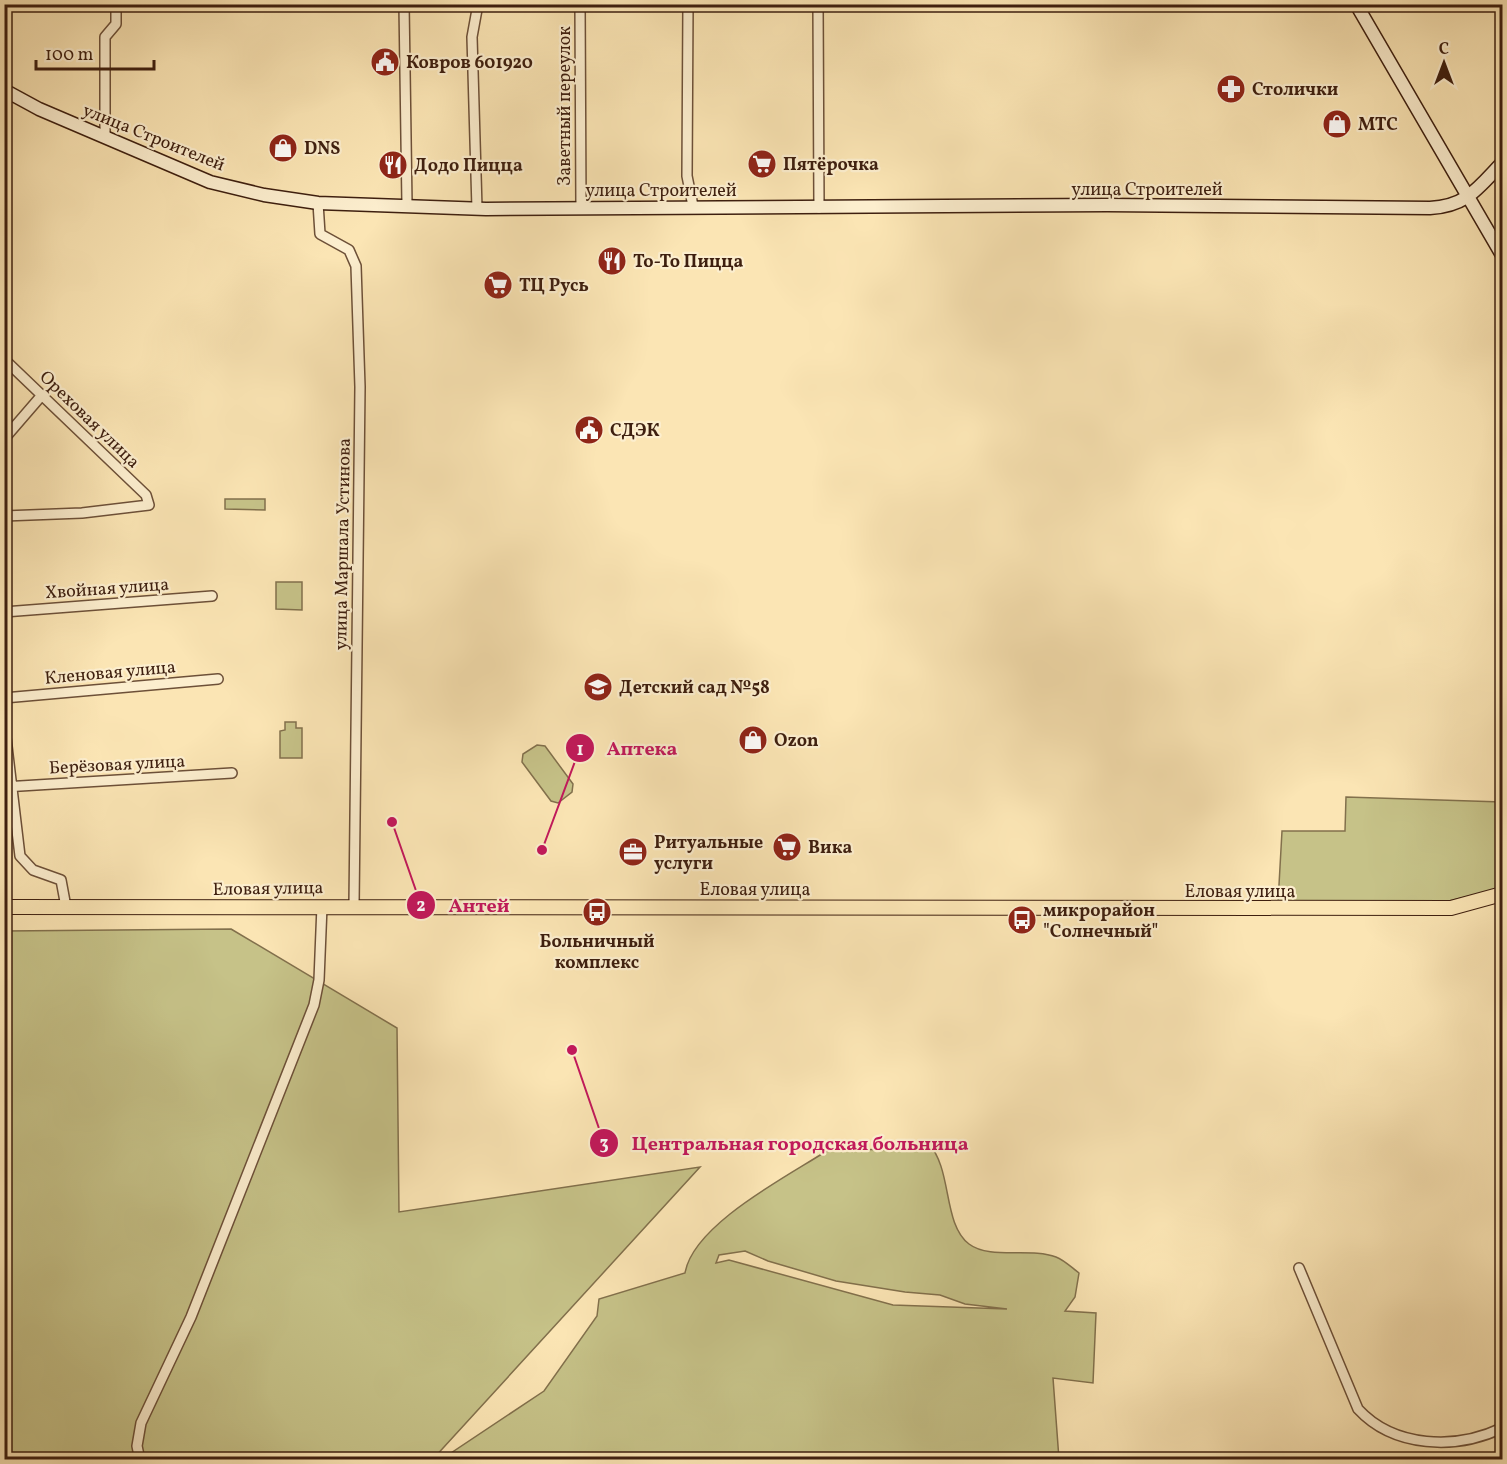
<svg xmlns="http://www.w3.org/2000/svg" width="1507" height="1464" font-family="Vollkorn,serif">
	<rect width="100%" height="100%" fill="#fbe5b4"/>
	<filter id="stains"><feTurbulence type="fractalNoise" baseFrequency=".00333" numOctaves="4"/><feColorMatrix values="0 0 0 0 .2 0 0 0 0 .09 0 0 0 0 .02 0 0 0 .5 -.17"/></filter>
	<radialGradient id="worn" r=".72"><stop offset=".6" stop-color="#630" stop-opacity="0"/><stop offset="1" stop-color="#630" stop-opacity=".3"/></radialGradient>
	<path fill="#c6c288" stroke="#82704c" stroke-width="1.5" fill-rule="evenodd" d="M225,499H265V510L225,509Z
		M276,582H302V610L276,609Z
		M285,722H296V728H302V758H280V731L285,730Z
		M537,745L545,746L573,784L572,792L558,803L551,801L522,762L523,754Z
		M1346,797L1502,802V888L1449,901L1278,903L1282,831H1345Z
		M231,929L397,1028L399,1212L700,1167L433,1459H5L4,931Z
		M918,1143H928C953,1169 942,1223 969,1244C990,1260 1031,1247 1056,1257C1064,1260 1071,1267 1079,1273L1075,1297L1065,1311L1096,1313L1093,1383L1053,1378L1059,1459H442L544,1391L597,1316L599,1299L685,1273C693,1225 786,1177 825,1152L834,1149L903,1150ZM745,1251L768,1261L836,1281L905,1292L940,1295L965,1304L1007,1309L893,1305L729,1260L716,1263L719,1255Z"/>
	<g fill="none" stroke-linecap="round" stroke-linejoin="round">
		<g stroke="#6d5038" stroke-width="12">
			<path id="street" d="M404,4L407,205
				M580,4L581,208
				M688,4L687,176L693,206
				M818,4L819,208
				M105,138V37L116,24V4
				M318,203L320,234L349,250L356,266L360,387L354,905
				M477,209L472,37L478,4
				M4,359L146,495L149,505L82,513L4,516
				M4,439L42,395
				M4,612L212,596
				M4,698L218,679
				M4,721L20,856L33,870L61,880L66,907
				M4,787L232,773
				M1299,1268L1358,1409C1394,1448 1456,1450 1502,1428
				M140,1460L137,1446L141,1423L191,1317L314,1005L319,980L322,906"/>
		</g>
		<g stroke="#3e1f0f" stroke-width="15">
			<path id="secondary" d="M1356,4L1502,255
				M4,90L39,109L210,182L264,195L318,203L486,209L1107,205L1430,208C1467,206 1478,188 1502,163"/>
		</g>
		<g stroke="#3e1f0f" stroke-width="16">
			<path id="primary" d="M4,907L1451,908L1502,894"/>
		</g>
		<use href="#street" stroke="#fceece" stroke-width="9"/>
		<use href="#secondary" stroke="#fceece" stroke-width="12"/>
		<use href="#primary" stroke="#fbe5b4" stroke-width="14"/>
	</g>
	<defs>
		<g id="civic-disc" transform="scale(1.5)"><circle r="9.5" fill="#8f2418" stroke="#fceece"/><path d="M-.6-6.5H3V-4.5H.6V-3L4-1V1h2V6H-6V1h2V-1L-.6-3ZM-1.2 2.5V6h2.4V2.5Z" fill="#fff"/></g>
		<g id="pharmacy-disc" transform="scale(1.5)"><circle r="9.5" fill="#8f2418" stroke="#fceece"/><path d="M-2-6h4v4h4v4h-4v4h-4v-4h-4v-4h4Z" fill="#fff"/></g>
		<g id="shop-disc" transform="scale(1.5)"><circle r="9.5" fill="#8f2418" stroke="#fceece"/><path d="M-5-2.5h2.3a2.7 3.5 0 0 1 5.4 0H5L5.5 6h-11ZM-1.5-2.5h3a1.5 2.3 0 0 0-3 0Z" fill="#fff"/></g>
		<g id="supermarket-disc" transform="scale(1.5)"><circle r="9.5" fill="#8f2418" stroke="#fceece"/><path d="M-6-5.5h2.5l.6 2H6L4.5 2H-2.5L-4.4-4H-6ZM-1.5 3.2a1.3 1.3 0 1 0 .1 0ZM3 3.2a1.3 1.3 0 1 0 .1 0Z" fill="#fff"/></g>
		<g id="restaurant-disc" transform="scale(1.5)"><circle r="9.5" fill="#8f2418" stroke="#fceece"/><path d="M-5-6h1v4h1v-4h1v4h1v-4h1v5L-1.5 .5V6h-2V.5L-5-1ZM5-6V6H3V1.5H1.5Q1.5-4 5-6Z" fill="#fff"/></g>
		<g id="school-disc" transform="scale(1.5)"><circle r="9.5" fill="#8f2418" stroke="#fceece"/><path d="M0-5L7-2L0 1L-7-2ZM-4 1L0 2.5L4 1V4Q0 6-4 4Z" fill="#fff"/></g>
		<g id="office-disc" transform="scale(1.5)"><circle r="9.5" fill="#8f2418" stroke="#fceece"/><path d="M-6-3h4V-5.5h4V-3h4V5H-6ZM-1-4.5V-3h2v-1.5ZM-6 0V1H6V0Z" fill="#fff"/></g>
		<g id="bus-disc" transform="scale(1.5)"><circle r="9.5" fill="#8f2418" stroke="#fceece"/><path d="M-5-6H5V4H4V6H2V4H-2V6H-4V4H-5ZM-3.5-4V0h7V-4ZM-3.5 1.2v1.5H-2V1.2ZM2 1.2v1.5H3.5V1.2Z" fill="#fff"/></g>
	</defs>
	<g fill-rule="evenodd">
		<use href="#civic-disc" x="385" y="62"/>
		<use href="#pharmacy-disc" x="1231" y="89"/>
		<use href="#shop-disc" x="1337" y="124"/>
		<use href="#shop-disc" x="283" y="148"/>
		<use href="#supermarket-disc" x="762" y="164"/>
		<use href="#restaurant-disc" x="393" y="165"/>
		<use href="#restaurant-disc" x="612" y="261"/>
		<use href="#supermarket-disc" x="498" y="285"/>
		<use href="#civic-disc" x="589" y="430"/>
		<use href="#school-disc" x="598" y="687"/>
		<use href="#shop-disc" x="753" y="740"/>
		<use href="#supermarket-disc" x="787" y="847"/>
		<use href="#office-disc" x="633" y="852"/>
		<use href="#bus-disc" x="597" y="912"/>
		<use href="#bus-disc" x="1022" y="920"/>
	</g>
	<g text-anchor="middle" stroke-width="4.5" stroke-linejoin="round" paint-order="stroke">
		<g font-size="18" font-weight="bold" fill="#3e1f0f" stroke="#fceece" text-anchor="start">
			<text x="406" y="68">Ковров 601920</text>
			<text x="1252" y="95">Столички</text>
			<text x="1358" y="130">МТС</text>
			<text x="304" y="154">DNS</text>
			<text x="783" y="170">Пятёрочка</text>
			<text x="414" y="171">Додо Пицца</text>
			<text x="633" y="267">То-То Пицца</text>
			<text x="519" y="291">ТЦ Русь</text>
			<text x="610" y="436">СДЭК</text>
			<text x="619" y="693">Детский сад №58</text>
			<text x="774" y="746">Ozon</text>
			<text x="654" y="848">Ритуальные<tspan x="654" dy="21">услуги</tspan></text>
			<text x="808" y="853">Вика</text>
			<text x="1043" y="916">микрорайон<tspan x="1043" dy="21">"Солнечный"</tspan></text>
			<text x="597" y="947" text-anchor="middle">Больничный<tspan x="597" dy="21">комплекс</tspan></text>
		</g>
		<g font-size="18" fill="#3e1f0f" stroke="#fceece">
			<text transform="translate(564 106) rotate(-90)" y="6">Заветный переулок</text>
			<text transform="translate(154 137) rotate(22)" y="6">улица Строителей</text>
			<text x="1147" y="195">улица Строителей</text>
			<text x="661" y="196">улица Строителей</text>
			<text transform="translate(90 419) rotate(44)" y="6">Ореховая улица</text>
			<text transform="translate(342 544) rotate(-89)" y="6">улица Маршала Устинова</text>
			<text transform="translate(107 588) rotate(-4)" y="6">Хвойная улица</text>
			<text transform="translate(110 672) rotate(-5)" y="6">Кленовая улица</text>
			<text transform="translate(117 764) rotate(-3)" y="6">Берёзовая улица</text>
			<text transform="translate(268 888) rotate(-1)" y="6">Еловая улица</text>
			<text x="755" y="895">Еловая улица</text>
			<text x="1240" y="897">Еловая улица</text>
		</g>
	</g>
	<path fill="none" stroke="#c2185b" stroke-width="2" d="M542 850L580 748M392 822L421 905M572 1050L604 1143"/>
	<g fill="#c2185b" stroke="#fceece" stroke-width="2">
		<circle cx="542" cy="850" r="6"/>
		<circle cx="392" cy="822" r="6"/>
		<circle cx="572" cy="1050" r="6"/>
		<circle cx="580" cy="748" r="15"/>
		<circle cx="421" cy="905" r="15"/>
		<circle cx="604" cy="1143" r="15"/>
	</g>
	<g font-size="18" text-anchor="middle" font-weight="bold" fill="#fff">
		<text x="580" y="755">1</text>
		<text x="421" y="911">2</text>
		<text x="604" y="1149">3</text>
	</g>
	<g font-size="20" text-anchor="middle" font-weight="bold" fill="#c2185b" stroke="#fceece" stroke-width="4.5" stroke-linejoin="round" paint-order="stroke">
		<text x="642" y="755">Аптека</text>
		<text x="479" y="912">Антей</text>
		<text x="800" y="1150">Центральная городская больница</text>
	</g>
	<rect width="1507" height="1464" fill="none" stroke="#fbe5b4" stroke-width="24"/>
	<rect x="6" y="6" width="1495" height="1452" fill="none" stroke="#3e1f0f" stroke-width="3"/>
	<rect x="12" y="12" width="1483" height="1440" fill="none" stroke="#3e1f0f" stroke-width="1.5"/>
	<g transform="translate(1444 63)" stroke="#fceece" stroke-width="4.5" paint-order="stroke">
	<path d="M0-4.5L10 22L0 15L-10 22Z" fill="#3e1f0f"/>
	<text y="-9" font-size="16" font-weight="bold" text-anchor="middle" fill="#3e1f0f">С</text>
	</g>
	<path d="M36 60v9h118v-9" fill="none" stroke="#3e1f0f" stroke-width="3"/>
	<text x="45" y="60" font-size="18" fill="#3e1f0f" stroke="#fceece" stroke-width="4.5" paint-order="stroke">100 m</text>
	<rect width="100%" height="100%" filter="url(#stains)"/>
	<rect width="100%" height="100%" fill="url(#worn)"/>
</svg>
